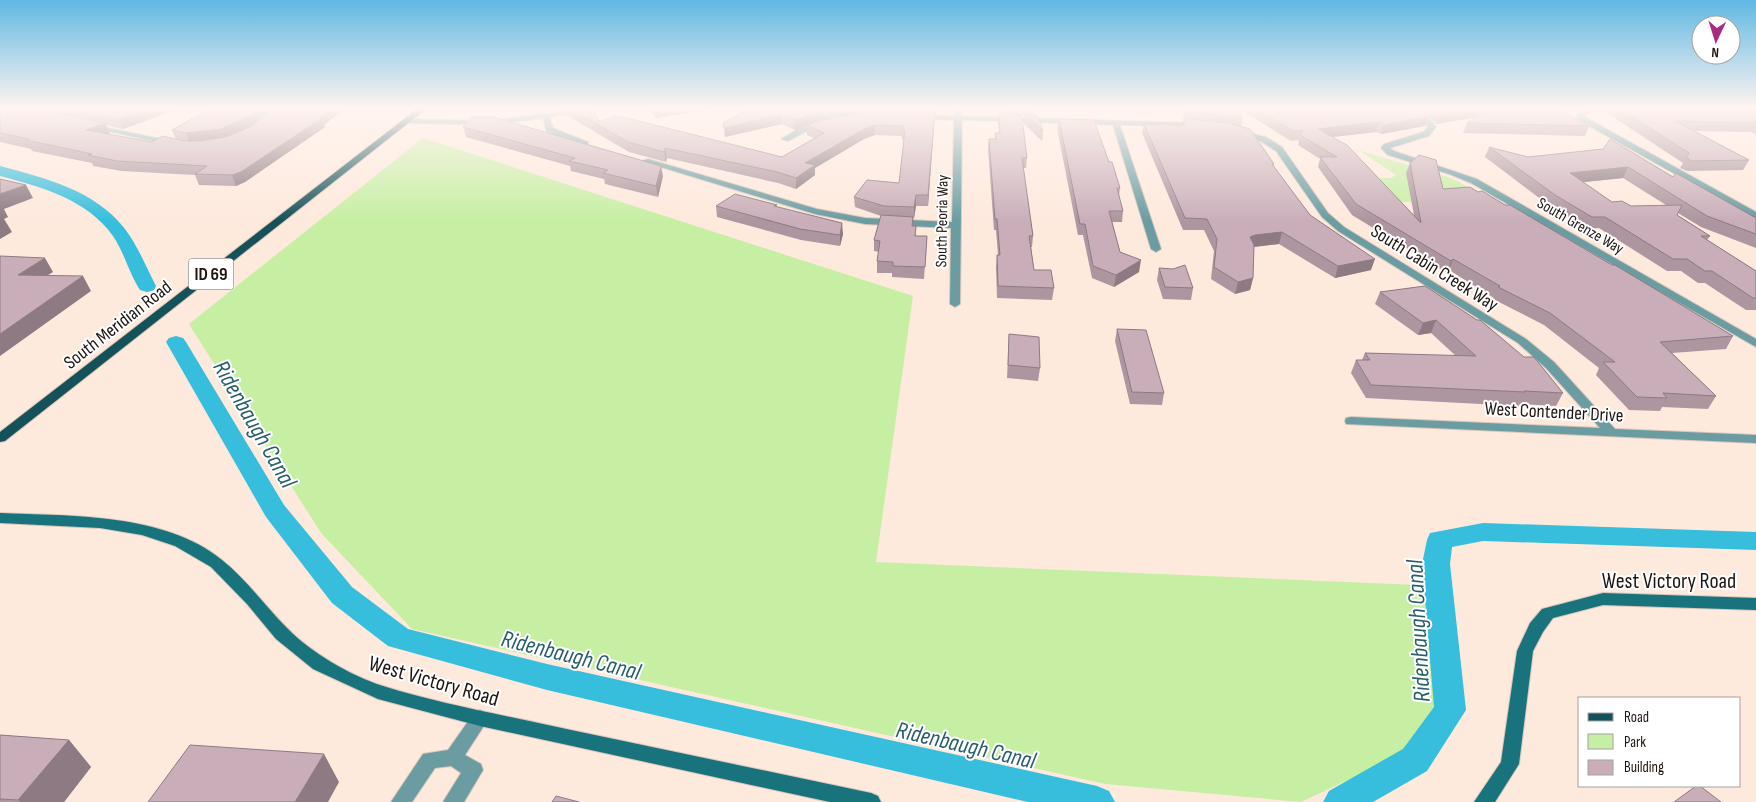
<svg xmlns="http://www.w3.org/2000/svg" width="1756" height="802" font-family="'Sofia Sans Condensed',sans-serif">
	<rect width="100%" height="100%" fill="#fee9dd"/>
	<path fill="#c6efa3" d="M423,138L913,296L876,562L1418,585L1450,681L1421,746L1301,802L1105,784L412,629L321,533L189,324Z
		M1358,150L1451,178L1482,194L1395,203L1374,178H1391L1396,175Z"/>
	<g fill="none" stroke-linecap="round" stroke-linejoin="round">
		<path fill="#36bedc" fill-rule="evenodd" d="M0,166C45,178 95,190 125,229C138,246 146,267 156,286L154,290L147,292L140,290C129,273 124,252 113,236C87,199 41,187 0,176Z
			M176,336L183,338L186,342L284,505L352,587L408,629L547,664L1097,786L1109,791L1115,802H1028L547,690L388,646L332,603L266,517L166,342L169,338Z
			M1483,523L1756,532V550L1483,541L1452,547L1450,564L1466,710L1427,771L1373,802H1323L1329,791L1403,749L1434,707L1422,564L1427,540L1430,533Z"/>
		<g stroke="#dac7bc" stroke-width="2">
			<path id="minor" d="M575,109H596L550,117L553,128L588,142V146L567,141L546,131L543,118L491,125L406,123L402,121L406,119L491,121Z
				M954,109H962V116L1202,123V127H1199L1120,125L1161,249L1156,252L1151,249L1113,125L962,120L960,304L955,307L950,304L951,228L865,224L815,214L641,161L648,159L817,209L865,218L952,222L954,120L919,119L915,117L919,115L954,116Z
				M1408,109C1422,109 1428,116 1436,127L1429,136L1390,148L1394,151L1477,179L1756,339V347L1471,183L1449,174L1388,155L1381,148L1384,144L1423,132L1428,127L1423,120Z
				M1585,109H1629L1626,112H1591L1585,114V117L1756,212V219L1578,120L1577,113Z
				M822,123H825V127L807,131L788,141L781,139L801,127Z
				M90,124L171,141L175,143L171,145L93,128L89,126Z
				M1238,130L1266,137L1282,147L1328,213L1344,227L1526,339L1554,362L1615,429L1756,435V443L1346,424L1345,421L1346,418L1351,417L1600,428L1546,368L1518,343L1338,231L1322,217L1276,151L1260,141L1238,134Z
				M480,710L486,713L489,718L465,755L481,764L483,770L464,802H443L461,773L451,766L435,768L412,802H391L423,754L448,750L474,713Z"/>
		</g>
		<g stroke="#dac7bc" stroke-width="2">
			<path id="secondary" d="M0,513C70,516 165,513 222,560C247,580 265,606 287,628C310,652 351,676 383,686C444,705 509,716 571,730C671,751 771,772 871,793L878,796L881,802H830L480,726L378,699L313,669L276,639L247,604L211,567L175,546L142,535L100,528L0,523Z
				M1603,593L1756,598V610L1603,605L1553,618L1543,632L1533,651L1519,764L1495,802H1474L1501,762L1517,651L1530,623L1542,609Z"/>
		</g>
		<g stroke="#dac7bc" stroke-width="2">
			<path id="primary" d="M417,109H426L5,441L0,442V432Z"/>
		</g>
		<use href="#minor" fill="#6a9ca2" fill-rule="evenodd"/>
		<use href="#secondary" fill="#18737d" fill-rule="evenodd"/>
		<use href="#primary" fill="#145158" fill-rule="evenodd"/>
	</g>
	<path fill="#ad969f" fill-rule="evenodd" d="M0,109H178L123,129L106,125L110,133L108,134L152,142L176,139L172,130L209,109H271L264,116L273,109H344L324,125L325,127L245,182L236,186L199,185L195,175L122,171L93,166L92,163L32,151L31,149L0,142Z
		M566,109H592L600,122L782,157L814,138L807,135V126L795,130L782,124L725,137L724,133L723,123L749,109H935L928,206H916L914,218H913V226L916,236H927L924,279L892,277V273H877V261L879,252L874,251V240L881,216L855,207L854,197L899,183L904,140L902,139V136L875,135L864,139L815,168V175L796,189L778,183L667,158L666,162L629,152L568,116Z
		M648,109H712L656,118Z
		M1008,109H1033V115L1043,131L1042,141L1024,124V116H1020L1027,158L1026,168H1023L1033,236L1032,247H1031L1034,270L1054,288L1052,300L997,298L996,267L997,255H998L996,230H994L988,149L989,139H995V133H999L998,123L999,113L1013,114Z
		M1184,109H1237L1243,118L1241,126L1274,164L1273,166L1310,215L1371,270L1335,278L1279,244L1254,247L1253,278L1250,290L1235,294L1211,279L1214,251L1204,230H1183L1142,133L1144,124L1183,125Z
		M1241,109H1560L1589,126L1585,136L1463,133L1467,123L1477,117L1436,124L1422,110H1420L1428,117L1425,126L1381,134L1376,132L1333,137L1414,215L1406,173L1410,163L1443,189L1478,192L1505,205L1733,336L1726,349L1672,353L1716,396L1708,409L1662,407L1660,411L1629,410L1596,375L1599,368L1544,325L1493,299L1494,298L1449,270L1447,273L1352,215L1318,167L1320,159L1298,145L1299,140L1291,141L1241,110Z
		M1608,109H1756V135L1751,132L1694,131L1749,160L1743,170L1687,171L1680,168L1683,163L1607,113Z
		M1059,119L1109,162L1120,188L1119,196L1123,211L1122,222H1112L1120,252L1139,272L1114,287L1092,278L1083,235H1078L1057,128Z
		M463,127L663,176L658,197L605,184L604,179L571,171L570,166L466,137Z
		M1489,147L1528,157L1603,149L1673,177L1756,218V248L1701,227L1678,213L1677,215L1710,236L1707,240L1756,271V310H1746L1705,283H1698L1681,271H1667L1599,228L1587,229L1550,206L1485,157ZM1623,178L1666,205L1631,206L1612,202L1583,182Z
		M716,206L777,207L843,234L840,246L801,240L717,217Z
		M1159,268L1193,288L1191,300L1163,299L1157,280Z
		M1425,286L1563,393L1556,406L1520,404L1519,406L1366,398L1351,373L1356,360H1362L1365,353L1456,356L1431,333L1418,335L1375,304L1380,292Z
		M1117,329L1164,393L1162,405L1130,404L1115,341Z
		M1009,334L1040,368L1038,381L1007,378Z
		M0,735L69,740L91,767L64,802H0Z"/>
	<path fill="#8d7a82" d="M147,109H178L123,129L119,119Z
		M258,109H271L255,125L225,139L190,143L186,133Z
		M329,109H344L324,125L325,127L245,182L236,186L232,175L319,118Z
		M654,109H712L656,118Z
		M835,109H855V114L816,122L795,130V120L816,113Z
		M1470,109H1495L1494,114L1436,124L1440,115Z
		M935,111L934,121L928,206V195Z
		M781,114L782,124L725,137V128Z
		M1428,117L1425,126L1381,134L1384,125Z
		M1379,122L1376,132L1315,139L1318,129Z
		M105,123L110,133L91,140L86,130Z
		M875,125V135L864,139L815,168V175L796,189V178L805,163L864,129Z
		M665,148L667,158L666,162L664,152Z
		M661,166L663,176L658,197L656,186Z
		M1628,167L1623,178L1566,184L1570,173Z
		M26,185L33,198L4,209L8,217L4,219L12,232L0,239V194Z
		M916,195V206L914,218V207Z
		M842,223L843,234L840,246V235Z
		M1282,232L1279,244L1252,247L1250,237L1255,235Z
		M45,258L53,272L26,289L18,275Z
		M1375,259L1371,270L1335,278L1338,266Z
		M1453,259L1449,270L1447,273L1451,261Z
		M1141,260L1139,272L1114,287L1116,275Z
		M83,276L91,291L0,356V334Z
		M1253,278L1250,290L1235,294L1238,282Z
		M1436,320L1431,333L1418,335L1423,323Z
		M69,740L91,767L64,802H20L18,800Z
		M324,754L339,782L328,802H295Z"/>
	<path fill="#c9aeb9" stroke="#8d7a82" d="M0,109H40L105,123L86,130L152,142L162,136L185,141H200L226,137L250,127L273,109H329L319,118H322L241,172L232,175L195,174L207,166L117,161L88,155L92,154L26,140L29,139L0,133Z
		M73,109H147L119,119Z
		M209,109H258L252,115L221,129L186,133L172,130Z
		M571,109H592L600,122L615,115L782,157L824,133L807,125L823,120L865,112L935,111L928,195H916L914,207L884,206L854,197L867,180L899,183L905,130H902L903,126L875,125L864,129L805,163L815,165L796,178L777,172L665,148L664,152L628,142Z
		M749,109H835L816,113L795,120L781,114L725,128L723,123Z
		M1185,109H1237L1243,118L1185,111Z
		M1256,109H1419L1428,117L1384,125L1379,122L1318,129L1347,145L1421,223L1410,163L1419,155L1436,160L1443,189L1470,187L1478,192L1482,191L1505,205H1510L1612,265H1615L1733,336L1660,342L1716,396L1663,393L1667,398L1637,397L1603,362H1615L1550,313L1498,287L1500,286L1453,259L1451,261L1356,204L1320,157H1337L1300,135L1303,130L1293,131Z
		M1434,109H1470L1440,115Z
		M1489,109H1560L1589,126L1467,123Z
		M1620,109H1756V123L1675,121L1749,160L1692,161L1686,158L1689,153Z
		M999,113L1015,114L1022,117L1027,158H1022L1033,236H1029L1034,270H1051L1054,288L998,286L997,255H1000L997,219H995L989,139H996L995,133H1000Z
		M1025,114L1037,115L1043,131Z
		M471,117H493L661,166L656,186L603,173L608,170L569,161L575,158L463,127Z
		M1184,118L1229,123L1250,129L1274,164H1272L1310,215L1375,259L1338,266L1282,232L1255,235L1250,237L1254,245L1253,278L1238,282L1214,267L1217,239L1207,219L1185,218L1144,124L1184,125Z
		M1059,119L1094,120L1109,162H1112L1120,188H1117L1123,211H1109L1120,252L1141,260L1116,275L1093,266L1085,224H1080Z
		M1610,139L1673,177L1676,173L1756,218V234L1707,216L1628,167L1570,173L1612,202L1622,201L1631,206L1682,205L1677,215L1710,236H1701L1756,271V298H1753L1712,271H1705L1687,259H1673L1605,217H1592L1555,195L1489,147L1528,157L1603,149Z
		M0,179L26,185L0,194Z
		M735,194L777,205L774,206L842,223L840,235L800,229L716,206Z
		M881,215L913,217L912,226H916L915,236H927L925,267L893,266V262L877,261L880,241L874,240Z
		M0,256L45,258L18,275L83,276L0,334Z
		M1185,265L1193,288L1165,287L1159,268L1173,269Z
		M1425,286L1477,320H1480L1524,357H1534L1563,393L1524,391L1525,392L1371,385L1356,360H1370L1365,353L1476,356L1436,320L1423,323L1380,292Z
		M1117,329L1146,330L1164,393L1132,392Z
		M1009,334L1039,337L1040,368L1008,365Z
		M0,735L69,740L18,800L0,799Z
		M190,745L324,754L295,802H148Z
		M1696,786H1700L1721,802H1674Z
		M556,796L579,802H552Z"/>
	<linearGradient id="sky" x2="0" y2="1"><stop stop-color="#61b8e3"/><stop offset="0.49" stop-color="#fff5f0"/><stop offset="1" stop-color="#fff5f0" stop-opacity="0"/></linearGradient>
	<rect width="1756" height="221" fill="url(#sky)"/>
	<g text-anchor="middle" stroke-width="4" stroke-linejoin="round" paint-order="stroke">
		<g font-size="16" fill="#1f1611" stroke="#fff">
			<text transform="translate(941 221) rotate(-89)" y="6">South Peoria Way</text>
			<text transform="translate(1581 225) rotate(30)" y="6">South Grenze Way</text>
		</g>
		<rect fill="#fff" stroke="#625c58" stroke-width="1" x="188.5" y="258.5" width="45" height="31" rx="4"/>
		<g font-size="18" font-weight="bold" fill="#1f1611">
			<text x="211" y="280">ID 69</text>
		</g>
		<g font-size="19" fill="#1f1611" stroke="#fff">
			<text transform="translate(1435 267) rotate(32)" y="7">South Cabin Creek Way</text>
			<text transform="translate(117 324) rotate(-38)" y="7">South Meridian Road</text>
			<text transform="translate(1554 411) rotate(3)" y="7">West Contender Drive</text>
		</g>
		<g font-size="22" fill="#1f1611" stroke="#fff">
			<text x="1669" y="588">West Victory Road</text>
			<text transform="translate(434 680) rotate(16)" y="8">West Victory Road</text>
		</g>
		<g font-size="24" font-style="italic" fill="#295e6b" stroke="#fff">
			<text transform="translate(255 424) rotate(60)" y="8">Ridenbaugh Canal</text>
			<text transform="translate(1418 631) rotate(-93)" y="8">Ridenbaugh Canal</text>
			<text transform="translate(571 655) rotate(14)" y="8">Ridenbaugh Canal</text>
			<text transform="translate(966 745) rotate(13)" y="8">Ridenbaugh Canal</text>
		</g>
	</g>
	<rect x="1578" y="697" width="162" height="90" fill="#ffffff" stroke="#a5a2a0"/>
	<rect x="1588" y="713" width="25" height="8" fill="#145158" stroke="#a5a2a0"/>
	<text x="1624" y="722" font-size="15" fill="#1f1611">Road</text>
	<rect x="1588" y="734" width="25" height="15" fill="#c6efa3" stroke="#a5a2a0"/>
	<text x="1624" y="747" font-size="15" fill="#1f1611">Park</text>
	<rect x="1588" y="760" width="25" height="15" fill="#c9aeb9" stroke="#a5a2a0"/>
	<text x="1624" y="772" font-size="15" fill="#1f1611">Building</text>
	<g transform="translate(1716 40) rotate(184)"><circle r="24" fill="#ffffff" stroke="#a5a2a0"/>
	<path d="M0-4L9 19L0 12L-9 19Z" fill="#a72c81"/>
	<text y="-8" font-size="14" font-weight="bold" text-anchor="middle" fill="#1f1611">N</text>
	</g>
</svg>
